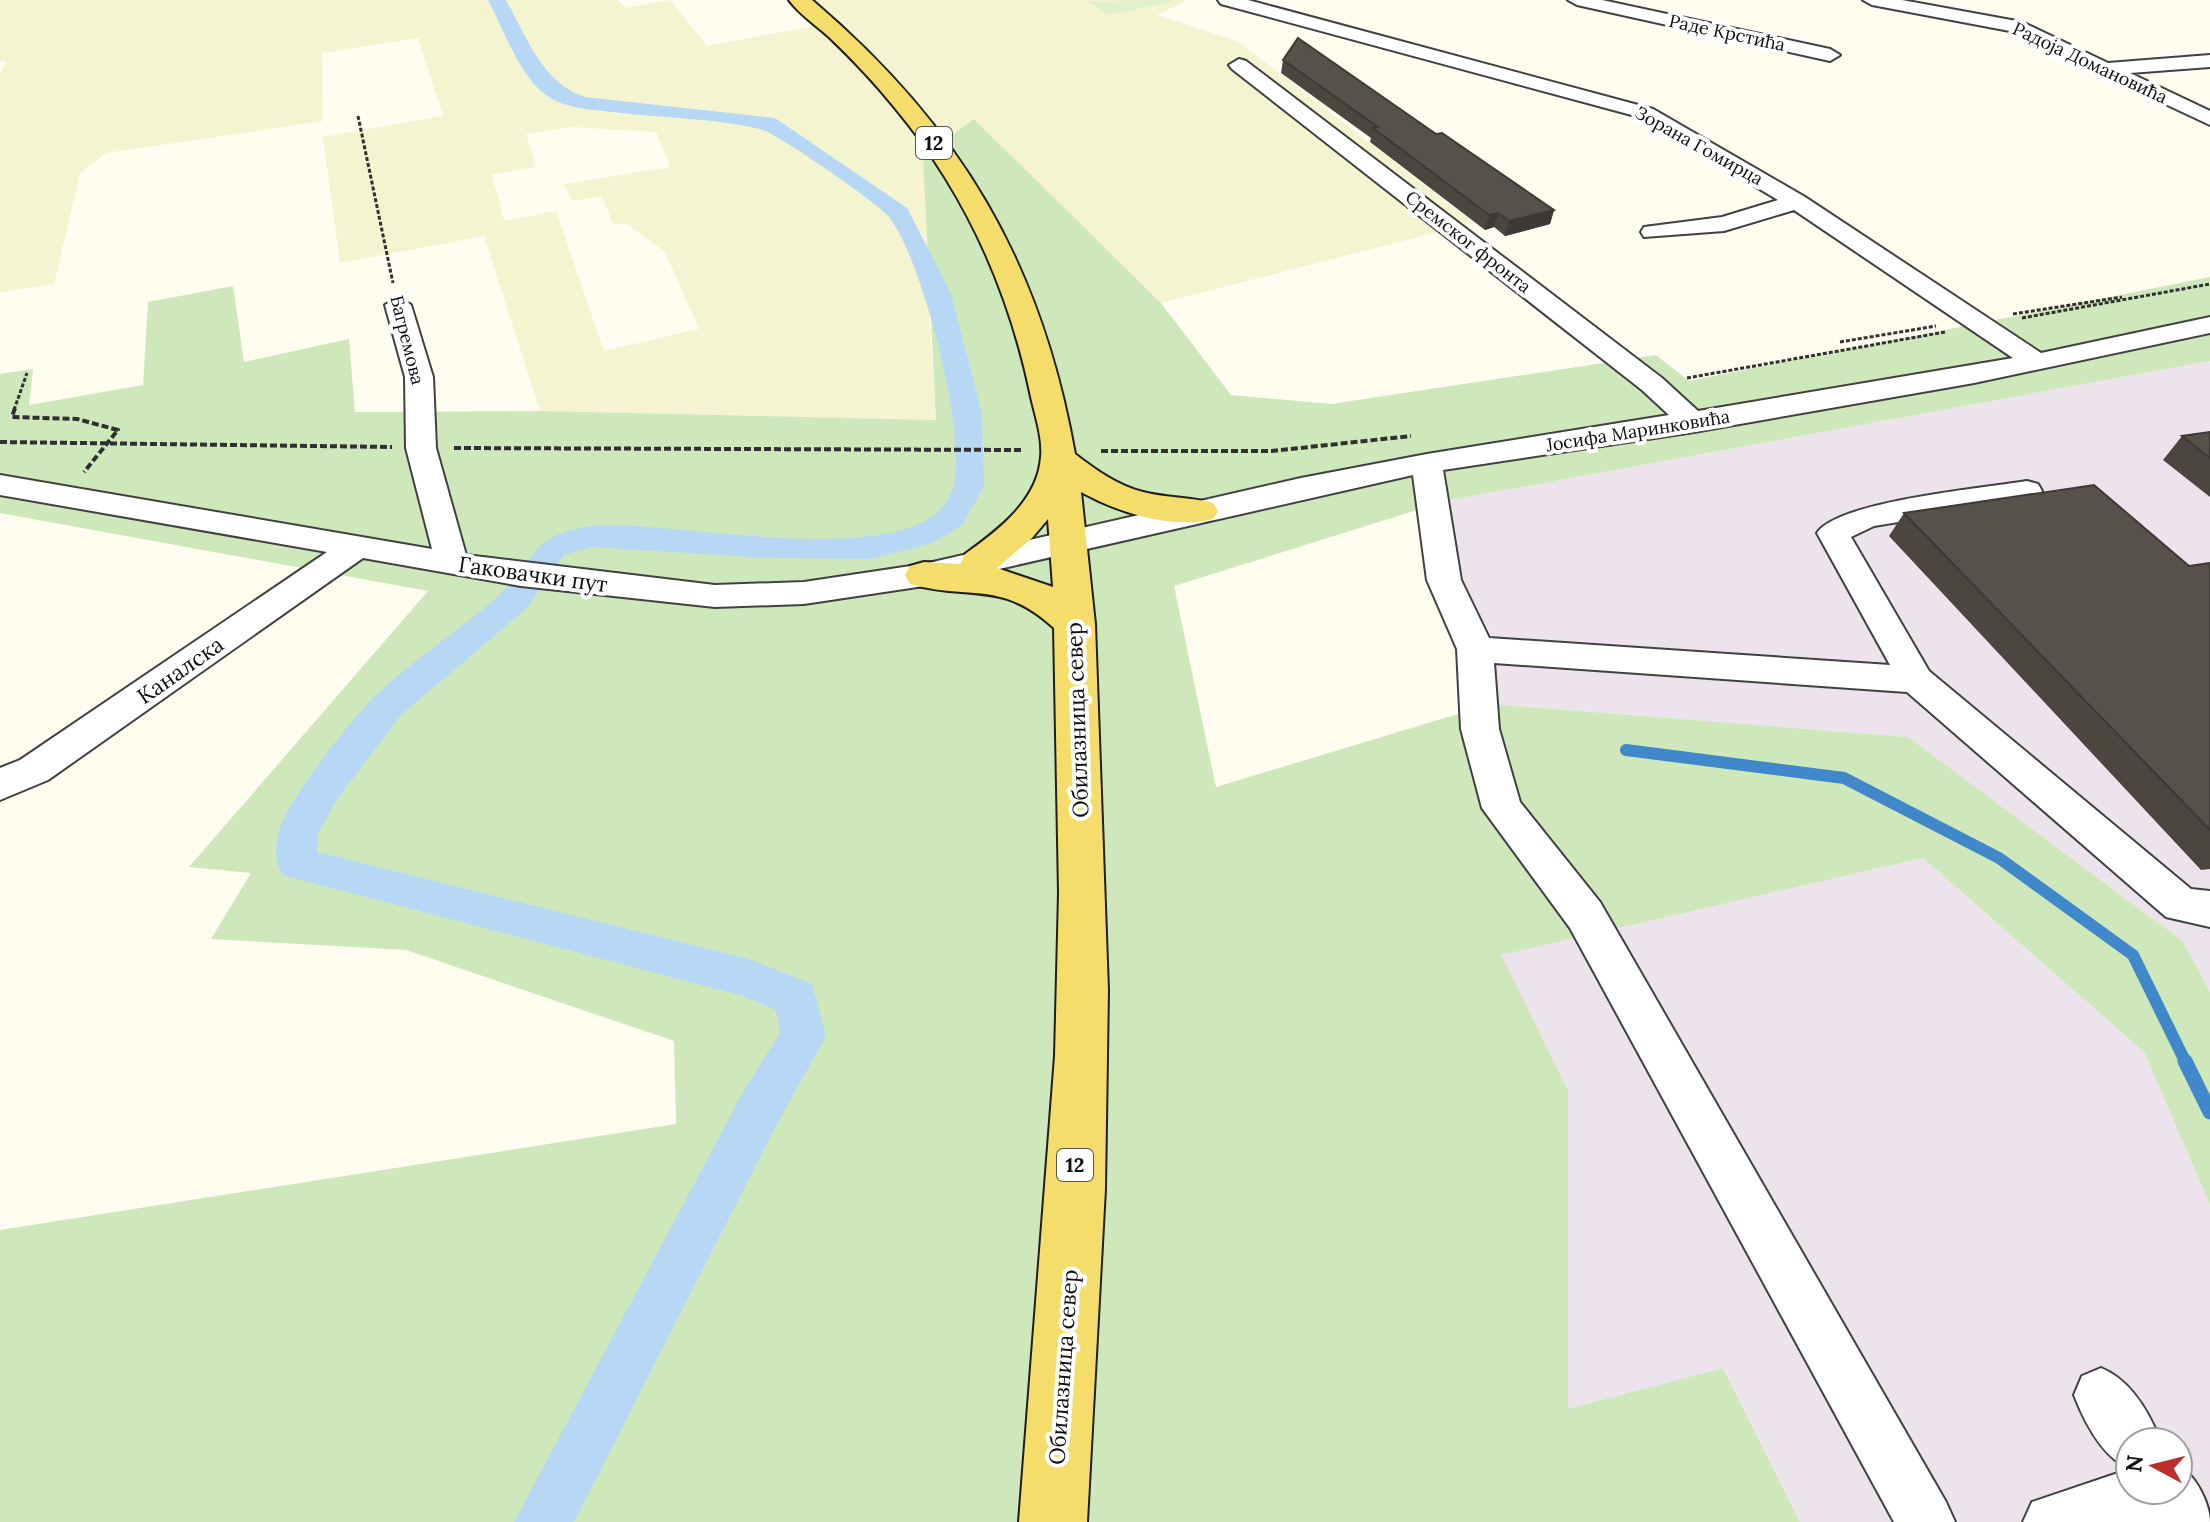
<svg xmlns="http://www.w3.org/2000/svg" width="2210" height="1522" font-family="Lora,serif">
	<rect width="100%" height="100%" fill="#fefdf0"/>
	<path fill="#ece3ed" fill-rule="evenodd" d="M2210,361V992L2183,941L1908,737L1491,704L1443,597L1446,501Z
		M1923,858L2144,1052L2210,1205V1522H1800L1723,1368L1568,1410V1090L1500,954ZM2130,1442H2178V1490H2130Z"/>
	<path fill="#f4f4d1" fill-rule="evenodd" d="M0,0H618L626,8L670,0L707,46L819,25L792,0H1187L1157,15L1239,42L1473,223L1161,303L974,120L926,266L936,420L540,411L484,236L340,263L323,137L443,116L418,38L322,53L323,121L106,153L80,173L54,284L0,292V75L6,61H0ZM571,127L656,132L671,167L564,184L572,201L602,196L613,224H627L665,252L699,329L604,351L556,211L504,221L492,174L536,167L526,134Z"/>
	<path fill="#cfe8bb" d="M974,119L1161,303L1231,395L1331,404L1656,355L1689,381L2210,277V361L1446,501L1174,586L1216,787L1491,704L1908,737L2183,941L2210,992V1205L2144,1052L1923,858L1501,955L1568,1090V1409L1723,1368L1800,1522H0V1230L676,1124L674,1041L406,950L211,939L251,873L189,867L428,591L0,513V374L33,369L29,405L143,385L148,302L233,286L244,362L349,339L355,412L540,411L936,420L923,157Z"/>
	<path fill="#e1f0cc" d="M1169,0L1172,2L1108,15L1088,1Z"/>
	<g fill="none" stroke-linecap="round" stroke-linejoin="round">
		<path stroke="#4088c9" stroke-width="12" d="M1626,750L1844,778L1999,858L2133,955L2186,1063"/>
		<path stroke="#4088c9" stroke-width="15" d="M2185,1061L2210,1112"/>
		<path fill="#b7d8f4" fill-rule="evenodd" d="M488,0H506C526,36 543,84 585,97L775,118L907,208L951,293L982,414L984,486L963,524L933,543L870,559L770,558L591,547L564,555L527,608L401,715L338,798L318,833L317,852L749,959L812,984L826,1036L778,1122L574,1522H514L744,1090L780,1033L776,1010L743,996L282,875C275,862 275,849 278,835C284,803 352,718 377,694C415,658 460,630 499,595C535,563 528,536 586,527C660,514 926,583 953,487C968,436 922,258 889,217C879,204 775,132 760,129C713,118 661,118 613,112C594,110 573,109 556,101C522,86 505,31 488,0Z"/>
		<g stroke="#414141" stroke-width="4">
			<path id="minor" d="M1218,0H1248L1653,109L1805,197L2041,353L2210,317V333L1974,383L1694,432L1443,470L1461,580L1489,638L1890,665L1817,533C1838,501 1985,488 2027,481L2038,484L2042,491L2038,498L2027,501L1874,526L1851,537L1929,671L2191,889L2210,891V927L2166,917L1907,692L1494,663L1499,729L1520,802L1600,902L1946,1502L1955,1522H1894L1570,928L1482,808L1461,729L1457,649L1427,580L1413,475L924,586L804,604L715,607L521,586L363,558L48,780L0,800V768L20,760L327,552L0,495V475L432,549L406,448L405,377L385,305L398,297L411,305L433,377L436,448L466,555L715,585L804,582L924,564L1301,478L1427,454L1669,415L1642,390L1232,69L1229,65L1239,59L1246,61L1662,378L1698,411L2013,358L1794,210L1724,231L1644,237L1641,232L1644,227L1722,217L1778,200L1639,117L1221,4Z
				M1568,0H1602L1830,49L1840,55L1830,61L1577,5Z
				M1863,0H1902L2022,22L2108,63L2210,55V67L2130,73L2210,111V125L2010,31L1872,5Z
				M2101,1368C2131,1380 2149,1412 2161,1442H2130V1469C2102,1457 2085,1423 2074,1395L2082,1376Z
				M2178,1466C2195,1473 2210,1504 2210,1522H2023L2032,1502L2130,1469V1490H2178Z"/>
		</g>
		<g stroke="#1f1f1f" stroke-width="4">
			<path id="major" d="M789,0H812C960,126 1041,262 1075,454C1096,470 1118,486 1143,492C1166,498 1190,497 1213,503L1218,511L1213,519C1172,530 1117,512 1081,492L1095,624L1108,990L1105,1189L1087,1522H1019L1055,1056L1059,893L1054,628C1000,579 971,601 910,584L905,575L910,566L924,562L960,564L965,554C997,531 1038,501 1041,457C1043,438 1035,415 1031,397C1009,290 965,192 895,108C875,83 852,59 829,37C816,25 799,14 789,0ZM1048,519L1053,587L997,568L1032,538Z"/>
		</g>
		<path stroke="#303030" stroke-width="3" stroke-dasharray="4 2" stroke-linecap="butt" d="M358,116L393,283
			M2013,314L2122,297
			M2022,318L2210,284
			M1840,342L1936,326
			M1687,378L1945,332
			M14,410L27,373"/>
		<path stroke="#303030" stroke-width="4" stroke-dasharray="7 3" stroke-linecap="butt" d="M15,408L12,417L77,419L118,430L84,472
			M0,442L392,447
			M454,448L1023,450
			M1101,451H1272L1411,436"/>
		<use href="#minor" fill="#fff" fill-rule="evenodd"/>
		<use href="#major" fill="#f4dd6b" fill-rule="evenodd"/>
	</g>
	<path fill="#4b4640" d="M1283,60L1436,134L1554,210L1550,224L1505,236L1494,227L1485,230L1370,142L1371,138L1281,73Z
		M2210,432V497L2163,460L2182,436Z
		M1904,513L2189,566L2210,563V869L2201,870L1889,536Z"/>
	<path fill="#3d3934" d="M1554,210L1550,224L1505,236L1509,221Z
		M1498,213L1494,227L1485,230L1489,215Z"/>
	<path fill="#57514b" stroke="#3d3934" stroke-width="2" d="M1298,38L1436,134L1442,133L1554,210L1509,221L1498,213L1489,215L1373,128L1378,127L1283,60Z
		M2210,432V458L2182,436Z
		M2094,485L2189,566L2210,563V830L1904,513Z"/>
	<g text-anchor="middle" stroke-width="8" stroke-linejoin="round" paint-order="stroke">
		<g font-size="18" fill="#0e0e0e" stroke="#fff">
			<text transform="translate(1727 33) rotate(12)" y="6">Раде Крстића</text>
			<text transform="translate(2090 63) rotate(25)" y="6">Радоја Домановића</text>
			<text transform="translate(1699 146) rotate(29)" y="6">Зорана Гомирца</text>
			<text transform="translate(1468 242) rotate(38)" y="6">Сремског фронта</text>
			<text transform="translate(407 340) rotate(76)" y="6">Багремова</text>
			<text transform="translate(1638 431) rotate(-9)" y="6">Јосифа Маринковића</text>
		</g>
		<g fill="#fff" stroke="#565656" stroke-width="2">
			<rect x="916" y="127" width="36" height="32" rx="6"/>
			<rect x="1057" y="1149" width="36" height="32" rx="6"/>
		</g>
		<g font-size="20" font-weight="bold" fill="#0e0e0e">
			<text x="934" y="150">12</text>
			<text x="1075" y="1172">12</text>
		</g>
		<g font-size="22" fill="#0e0e0e" stroke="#fff">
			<text transform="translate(533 574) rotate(8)" y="8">Гаковачки пут</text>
			<text transform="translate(180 670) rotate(-35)" y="8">Каналска</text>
			<text transform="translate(1077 720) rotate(-92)" y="8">Обилазница север</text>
			<text transform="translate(1063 1367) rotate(-86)" y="8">Обилазница север</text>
		</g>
	</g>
	<g transform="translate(2154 1466) rotate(277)"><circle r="38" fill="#ffffff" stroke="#9f9f9f" stroke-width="2"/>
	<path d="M0-6L14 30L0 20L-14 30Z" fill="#ba2f2b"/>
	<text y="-12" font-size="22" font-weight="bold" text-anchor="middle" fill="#0e0e0e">N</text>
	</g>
</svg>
